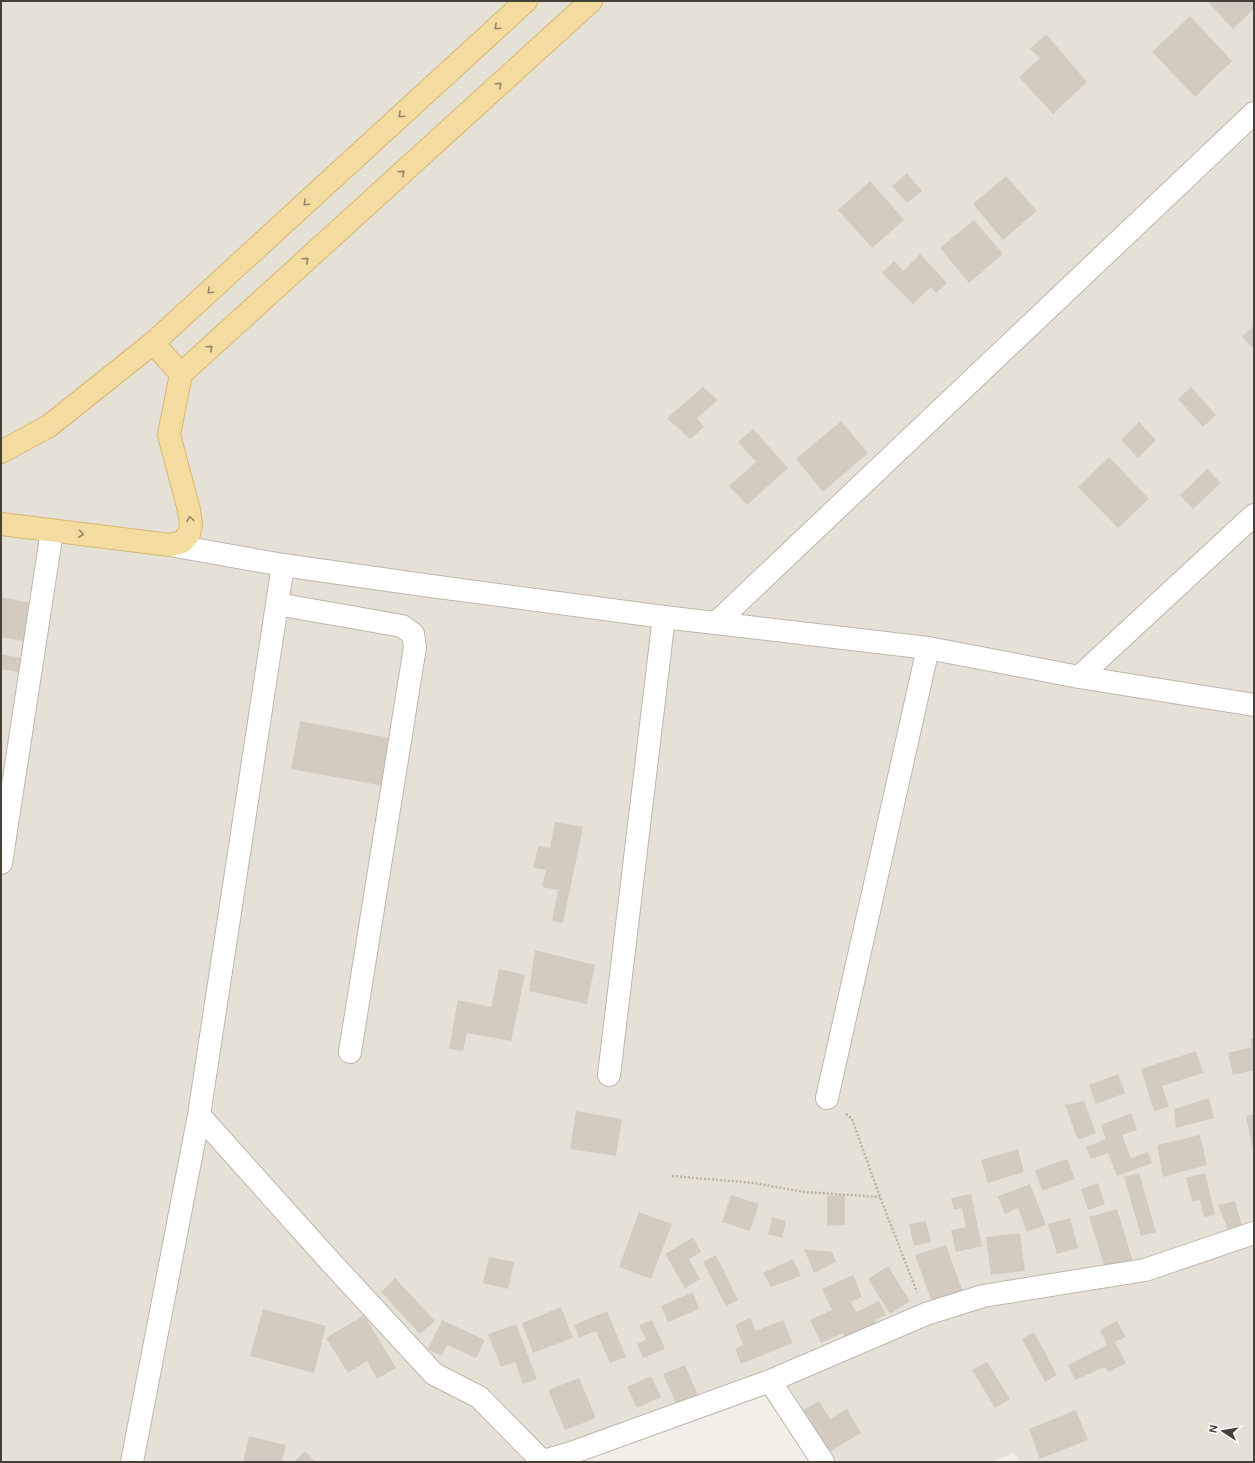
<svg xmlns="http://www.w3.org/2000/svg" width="1255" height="1463" font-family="Ubuntu,sans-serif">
	<rect width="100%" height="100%" fill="#f2efe8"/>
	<path fill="#e6e1d7" d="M1,1H1254V1462H1020L1014,1453L990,1462H818L768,1394L571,1452L579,1462H1Z"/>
	<path fill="#d3cbbf" d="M1207,1H1251L1254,4V9L1233,29Z
		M1190,16L1232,61L1195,97L1152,52Z
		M1046,34L1087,82L1053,114L1019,77L1040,58L1030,49Z
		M907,173L922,191L907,203L892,186Z
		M1006,176L1037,211L1003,240L973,204Z
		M870,181L904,220L872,248L838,210Z
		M974,220L1003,254L969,283L940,248Z
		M920,254L947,283L936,293L931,287L913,304L882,273L894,261L903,271Z
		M1254,325V349L1242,337Z
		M703,387L718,400L697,418L704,427L690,439L667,418Z
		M1191,387L1216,415L1203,427L1178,399Z
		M841,421L868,453L823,492L796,459Z
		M1139,422L1156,440L1138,458L1121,440Z
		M753,429L788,468L747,505L729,486L756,462L738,442Z
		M1109,457L1149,499L1118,528L1078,487Z
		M1207,469L1221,483L1193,509L1180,495Z
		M1,597L31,603L24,641L1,637Z
		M1,654L22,658L19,672L1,669Z
		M300,721L394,739L384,786L291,769Z
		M555,822L583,827L563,923L552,921L558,890L542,887L546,870L533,868L538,846L550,848Z
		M535,950L595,965L587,1004L529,991Z
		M499,969L525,975L511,1041L467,1033L463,1051L449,1049L458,1000L491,1007Z
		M1254,1038V1070L1233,1075L1228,1053L1252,1047L1250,1039Z
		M1196,1051L1203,1073L1162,1086L1169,1107L1154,1111L1141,1069Z
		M1118,1074L1125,1093L1096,1104L1089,1085Z
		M1209,1098L1214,1118L1176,1128L1174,1109Z
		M1084,1101L1096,1133L1078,1140L1065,1105Z
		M576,1111L622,1119L616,1156L570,1149Z
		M1131,1113L1137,1130L1122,1135L1131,1158L1148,1152L1152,1163L1117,1176L1108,1153L1091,1159L1086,1147L1106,1139L1101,1125Z
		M1254,1114V1145L1252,1146L1246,1116Z
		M1200,1135L1207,1165L1163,1177L1157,1145Z
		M1018,1149L1024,1172L988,1183L981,1160Z
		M1067,1159L1075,1179L1042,1191L1035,1170Z
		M1139,1173L1156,1232L1141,1236L1124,1177Z
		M1205,1173L1215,1215L1204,1217L1200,1200L1192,1201L1186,1178Z
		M1098,1183L1105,1204L1088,1210L1081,1189Z
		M1030,1184L1046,1225L1027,1232L1018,1208L1005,1214L998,1196Z
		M971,1194L982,1246L956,1252L951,1230L966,1227L962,1208L954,1210L951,1198Z
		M731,1195L759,1204L750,1231L722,1222Z
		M845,1195V1225L827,1226V1196Z
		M1235,1201L1242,1226L1229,1232L1218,1205Z
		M1117,1209L1133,1262L1106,1271L1089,1217Z
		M639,1212L672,1224L651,1279L619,1267Z
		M772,1217L786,1221L782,1238L768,1234Z
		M1070,1218L1078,1248L1057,1254L1048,1224Z
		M926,1221L931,1242L914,1246L909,1224Z
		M1020,1233L1025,1271L991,1275L986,1237Z
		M693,1237L701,1252L689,1259L700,1279L685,1288L665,1254Z
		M946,1245L964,1295L933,1305L915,1255Z
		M804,1249L832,1252L836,1262L814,1273Z
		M716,1255L738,1300L726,1306L703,1262Z
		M489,1257L514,1262L508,1289L483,1283Z
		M793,1259L801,1276L771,1287L763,1273Z
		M888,1266L910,1301L890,1314L868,1279Z
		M853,1275L862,1297L851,1302L856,1312L879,1301L886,1315L875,1320L877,1324L845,1339L843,1333L821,1343L810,1320L832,1310L822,1289Z
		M395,1278L435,1321L420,1334L381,1292Z
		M693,1292L699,1309L668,1322L661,1306Z
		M561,1307L573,1338L533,1353L522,1323Z
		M263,1309L326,1326L314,1373L250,1356Z
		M607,1311L626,1357L610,1363L596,1331L579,1338L574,1325Z
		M364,1315L396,1368L377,1379L367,1361L348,1373L326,1338Z
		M750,1318L756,1331L783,1320L793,1343L741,1364L735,1349L743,1345L735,1325Z
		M442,1320L485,1340L476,1358L447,1345L442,1356L428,1349Z
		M652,1320L665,1349L643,1358L637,1344L646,1340L639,1325Z
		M1117,1321L1126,1337L1115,1342L1126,1363L1109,1372L1104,1367L1075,1380L1068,1365L1107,1345L1100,1330Z
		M516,1324L537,1379L523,1384L515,1362L501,1367L488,1334Z
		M1034,1332L1057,1375L1045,1382L1022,1339Z
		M987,1362L1010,1399L995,1408L972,1370Z
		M685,1365L699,1398L678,1408L663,1374Z
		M651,1376L661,1397L637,1408L627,1387Z
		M579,1378L596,1418L565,1430L548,1390Z
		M819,1401L830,1419L847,1409L861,1433L826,1454L801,1411Z
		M1076,1410L1088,1440L1040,1459L1029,1429Z
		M249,1436L286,1445L282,1462H243Z
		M305,1451L315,1462H294Z"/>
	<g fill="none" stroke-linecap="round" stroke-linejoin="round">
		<g stroke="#bdb7ac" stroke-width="24">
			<path id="minor" d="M170,545L283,565L431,586L664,617L928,648L1079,677L1254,705
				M277,604L402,626L413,634L415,647L350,1052
				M716,623L1254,113
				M1079,677L1254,515
				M1,863L52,531
				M609,1075L664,617
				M827,1098L928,648
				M199,1115L328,1259L434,1374L479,1397L542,1461
				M770,1381L823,1462
				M132,1462L199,1115L283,565
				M540,1462L571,1453L770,1381L926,1314L983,1296L1145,1270L1254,1233"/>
		</g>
		<g stroke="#d7b871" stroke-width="24">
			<path id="major" d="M153,343L181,374
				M1,452L49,426L153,343L526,1
				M1,524L170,545L182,542L189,534L191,525L189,510L169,435L181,374L591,1"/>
		</g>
		<path stroke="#bdb29e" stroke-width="2.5" stroke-dasharray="2 2" stroke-linecap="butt" d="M846,1114L852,1119L880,1197L917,1292
			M672,1176L754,1183L804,1192L880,1197"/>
		<use href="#minor" stroke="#fff" stroke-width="22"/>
		<use href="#major" stroke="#f4dba0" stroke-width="22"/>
	</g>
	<defs><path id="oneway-chevron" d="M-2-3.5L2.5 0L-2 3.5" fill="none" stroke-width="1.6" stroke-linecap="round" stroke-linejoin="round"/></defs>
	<g stroke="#948667">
		<use href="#oneway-chevron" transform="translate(497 27) rotate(137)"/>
		<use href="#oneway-chevron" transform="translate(499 85) rotate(-42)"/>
		<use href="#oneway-chevron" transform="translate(401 115) rotate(137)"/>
		<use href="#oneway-chevron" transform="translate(402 173) rotate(-42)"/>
		<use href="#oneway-chevron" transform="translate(306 203) rotate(137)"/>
		<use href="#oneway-chevron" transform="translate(306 260) rotate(-42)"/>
		<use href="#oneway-chevron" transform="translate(210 291) rotate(137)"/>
		<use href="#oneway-chevron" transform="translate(210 348) rotate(-42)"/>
		<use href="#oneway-chevron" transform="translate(190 519) rotate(-99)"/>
		<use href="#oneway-chevron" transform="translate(81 534) rotate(7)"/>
	</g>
	<rect width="1255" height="1463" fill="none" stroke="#454038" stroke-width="4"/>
	<g transform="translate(1223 1431) rotate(282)" stroke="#ffffff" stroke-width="3" paint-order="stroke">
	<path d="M0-3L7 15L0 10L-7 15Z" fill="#454038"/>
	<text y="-6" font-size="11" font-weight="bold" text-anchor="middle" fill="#454038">N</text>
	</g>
</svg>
